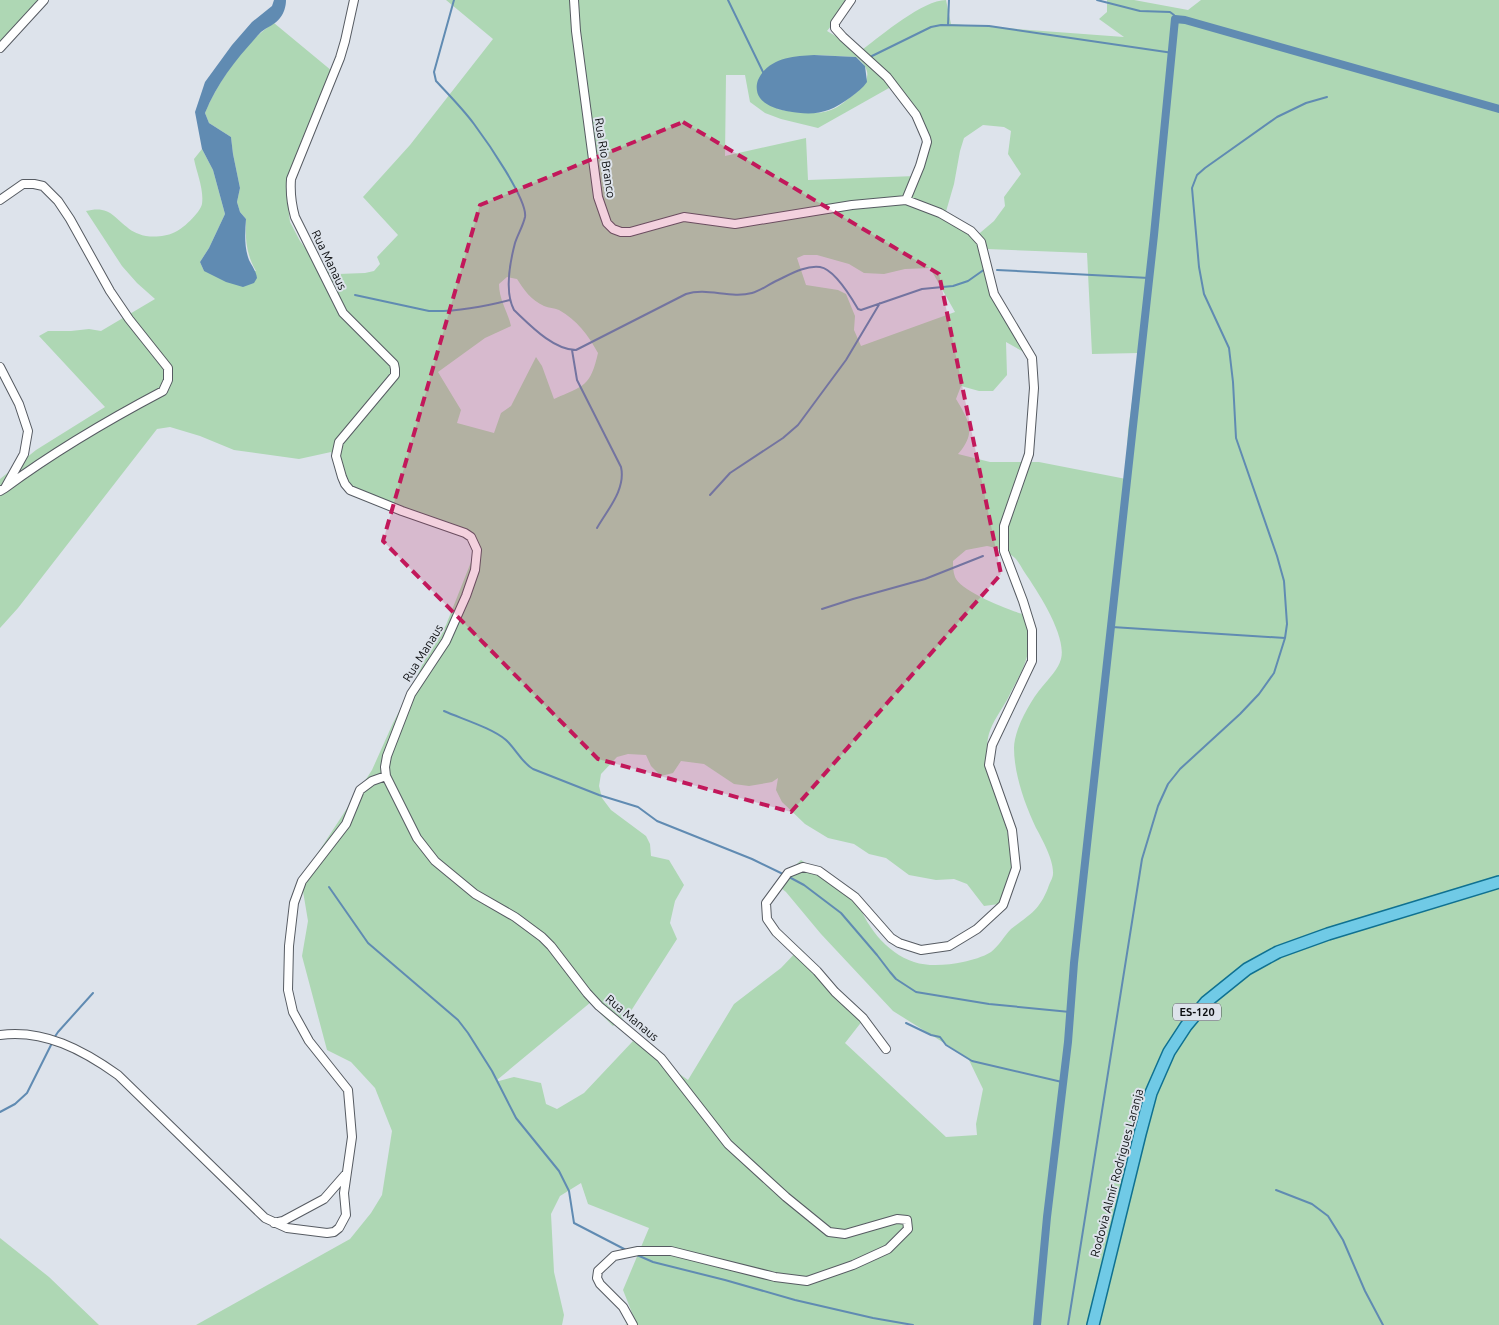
<svg xmlns="http://www.w3.org/2000/svg" width="1499" height="1325" font-family="Ubuntu,sans-serif">
	<rect width="100%" height="100%" fill="#dde3eb"/>
	<path fill="#aed7b4" fill-rule="evenodd" d="M0,0H42L0,47Z
		M446,0H852L827,31L849,44L863,49C882,35 923,0 946,0L951,24L1124,37L1099,19L1107,12V0H1134L1188,10L1201,0H1499V1325H624L636,1323L623,1290L649,1228L588,1204L581,1183L560,1196L551,1214L554,1272L564,1315L562,1325H196L350,1239L371,1213L382,1195L392,1131L375,1088L351,1062L327,1050L302,956L308,921L303,891L310,865L372,770L393,723L413,685L423,663L446,625L475,552L469,530L453,524L348,490L341,479L331,452L299,459L234,450L200,436L170,427L157,429L18,608L0,628V479L36,450L105,407L39,336L48,331H71L89,329L101,331L155,299L137,283L122,266L86,211C91,210 97,209 102,210C114,211 125,230 139,234C148,238 165,237 173,233C182,230 200,213 202,204C204,189 197,174 194,159L202,149L213,170L225,214L209,248L200,262L204,271H256C246,254 245,238 246,219L240,212L237,202L240,188L233,154L231,137L209,123L205,113C217,83 246,40 274,23L332,71L309,126L302,139L291,175L288,206L290,222L300,241L309,253L317,262L327,270L338,274L365,273L374,271L380,264L377,257L398,235L363,197L410,145L493,39ZM814,55L856,57C878,74 864,87 848,99C843,103 837,108 831,110C814,116 794,112 777,109ZM726,75H745L750,102L765,113L781,119L818,128L889,88L897,85L927,140L916,176L808,180L806,138L725,156ZM983,125L1004,127L1011,131L1008,154L1021,174L1004,197L1005,206L994,221L974,238L945,215L954,184L960,151L964,138ZM987,249L1087,253L1092,354L1139,353L1128,430L1126,479L1039,462H990L958,454C977,432 969,421 956,399L961,386L979,391H993L1007,375L1006,342L1029,355L991,294ZM804,255H817L849,264L864,273L884,274L905,269L930,268L955,312L861,346L854,330L855,316L846,294L838,290L806,285L797,258ZM507,277L517,279C524,290 531,300 544,306C549,308 554,308 559,310C577,320 588,335 598,353C590,387 585,385 554,399L542,366L536,357L511,406L501,413L494,433L457,423L461,410L438,372L485,338L511,326C508,312 499,300 499,284ZM987,546C997,548 1007,551 1015,558C1019,562 1022,569 1025,573C1038,592 1067,636 1061,659C1058,670 1049,678 1042,687C1030,701 1014,730 1014,748C1014,774 1025,805 1036,828C1042,839 1054,860 1053,874C1053,878 1049,884 1048,888C1039,911 1029,915 1011,929C1004,936 999,946 991,952C983,957 972,960 963,962C948,965 929,967 914,962C886,953 864,924 856,896L801,860L776,884L786,892L821,934L893,1011L968,1058L983,1089L976,1124L977,1135L946,1137L845,1043L863,1020L800,948L781,968L734,1004L688,1080L633,1041L584,1093L557,1109L546,1104L541,1083L514,1077L499,1081L497,1080L591,1002L601,1014L613,1026L629,1014L677,939L670,923L675,901L684,885L669,860L651,856L650,844L646,836L611,810L602,798L599,786L601,774L617,757L628,754L646,755L651,766L661,776L673,773L681,761L704,764L734,784L749,786L772,782L778,778L776,790L782,802L805,824L828,838L854,844L869,854L886,858L909,875L936,880L954,879L967,884L984,906L999,904C1004,893 1010,880 1011,868C1016,823 979,783 988,738C990,726 998,715 1004,705C1008,699 1010,693 1013,688C1029,659 1032,648 1026,615C1010,611 960,591 955,577C953,572 953,566 953,561L966,550Z
		M0,1238L49,1277L99,1325H0Z"/>
	<path fill="#608bb2" d="M274,0H286C286,6 284,13 280,18C276,24 267,27 261,32C238,57 218,81 205,113L209,123L231,137L233,154L240,188L237,202L240,212L246,219C245,232 244,247 249,260C252,266 256,271 257,278L254,283L243,287L226,282L204,271L200,262L209,248L225,214L213,170L202,149L195,112L205,82L232,45L252,22L272,6Z
		M814,55L856,57L865,66L867,82C863,88 857,92 851,97C828,114 814,116 786,111C777,109 766,106 760,98C756,93 756,85 758,80C768,58 793,56 814,55Z"/>
	<g fill="none" stroke-linecap="round" stroke-linejoin="round">
		<path stroke="#608bb2" stroke-width="2" d="M454,0L434,72L436,81C449,95 463,109 474,124C486,140 528,200 525,217C523,226 518,234 515,243C510,262 504,291 514,310C529,324 553,350 576,350L686,294C707,287 730,299 752,293C760,291 768,285 776,281C789,275 805,265 820,267C834,269 851,297 858,309L861,310L922,289L953,286L968,281L985,269
			M728,0L763,72
			M1097,0L1140,11L1170,12L1174,15L1175,19
			M948,25L949,0
			M872,56L931,27L941,25L989,26L1173,53
			M997,270L1149,278
			M355,295L429,311C456,312 483,307 510,300
			M572,350L577,380L621,467C626,489 608,509 597,528
			M710,495L730,473L783,438L798,425L846,360L880,303
			M822,609L853,599L925,579L983,556
			M1112,627L1285,638
			M444,711C462,719 492,728 506,740C516,749 521,762 533,769L599,795L638,807L657,821L752,859L785,875
			M789,877L804,885L841,913L877,955L890,972L896,979L916,992L989,1004L1070,1012
			M329,887L368,943L458,1020L468,1033L492,1071L516,1118L559,1171L569,1191L574,1223L628,1251
			M906,1023L931,1035L940,1037L946,1045L972,1061L1062,1082
			M54,1038L58,1032L93,993
			M0,1112L15,1104L27,1093L52,1043
			M1276,1190L1312,1204L1328,1216L1343,1240L1365,1291L1383,1325
			M637,1255L653,1262L725,1280L795,1300L873,1318L913,1325
			M1068,1325L1142,859L1158,806L1168,784L1180,769L1240,714L1259,694L1274,673L1285,638L1287,624L1284,581L1277,556L1236,438L1233,382L1229,348L1204,294L1199,267L1192,188L1197,175L1205,168L1277,117L1306,103L1327,97"/>
		<path stroke="#608bb2" stroke-width="8" d="M1037,1325L1047,1217L1068,1042L1074,963L1154,235L1175,19L1185,20L1499,109"/>
		<g stroke="#565b62" stroke-width="10">
			<path id="street" d="M354,0L345,41L340,58L291,179C290,193 291,203 295,217L343,313L394,364L395,369V375L390,381L339,442L336,456L342,477L345,484L350,490L402,511L465,533L471,537L477,550L475,570L466,596L446,641L411,694L387,756L385,767L386,776L417,838L435,861L475,894L515,917L542,937L551,946L587,993L599,1006L661,1058L728,1144L786,1197L829,1232L845,1234L897,1219L907,1220L908,1229L888,1249L853,1265L807,1281L775,1277L671,1251H638L614,1256L598,1271L597,1278L600,1284L623,1307L633,1325
				M574,0L576,31L598,197L607,223L613,229L621,232H630L684,217L735,224L852,205L906,200L940,213L971,231L981,242L994,294L1032,358L1034,388L1029,454L1004,526V551L1023,601L1032,630V661L992,745L989,765L1012,830L1016,868L1003,905L977,929L949,946L921,950L899,943L891,938L855,897L819,871L803,867L788,873L766,903L767,919L776,932L817,971L835,992L863,1018L886,1049
				M851,0L835,23V28L843,37L887,77L916,115L926,138L927,142L920,166L906,200
				M0,48L44,0
				M0,200L23,184H34L43,186L58,201L70,219L110,291L129,319L168,368V380L163,391C108,420 55,451 5,488
				M0,367L19,404L28,431L24,454L5,488L0,491
				M0,1035C44,1029 83,1050 118,1075L265,1218L287,1228L327,1233L334,1232L339,1228L346,1215L344,1193L352,1137L348,1090L309,1041L293,1012L288,990L289,946L294,903L302,881L346,824L360,790L372,781L386,776
				M274,1223L283,1221L324,1199L345,1175"/>
		</g>
		<g stroke="#0f7191" stroke-width="14">
			<path id="primary" d="M1093,1325L1140,1134L1151,1093L1169,1052L1186,1026L1206,1002L1247,969L1278,952L1328,934L1499,882"/>
		</g>
		<use href="#street" stroke="#fff" stroke-width="8"/>
		<use href="#primary" stroke="#70cae6" stroke-width="11"/>
	</g>
	<path fill="#c2185b" fill-opacity="0.2" stroke="#c2185b" stroke-width="4" stroke-dasharray="10 6" stroke-linejoin="round" d="M683,122L939,274L1001,574L791,812L598,759L383,541L480,205Z"/>
	<g text-anchor="middle" stroke-width="4" stroke-linejoin="round" paint-order="stroke">
		<rect fill="#dde3eb" stroke="#4b4e52" stroke-width="1" x="1173" y="1003.5" width="48" height="17" rx="4"/>
		<g font-size="11" font-weight="bold" fill="#0c0e10">
			<text x="1197" y="1016">ES-120</text>
		</g>
		<g font-size="12" fill="#0c0e10" stroke="#dde3eb">
			<text transform="translate(605 158) rotate(81)" y="4">Rua Rio Branco</text>
			<text transform="translate(329 260) rotate(64)" y="4">Rua Manaus</text>
			<text transform="translate(423 653) rotate(-58)" y="4">Rua Manaus</text>
			<text transform="translate(632 1018) rotate(40)" y="4">Rua Manaus</text>
			<text transform="translate(1117 1173) rotate(-75)" y="4">Rodovia Almir Rodrigues Laranja</text>
		</g>
	</g>
</svg>
